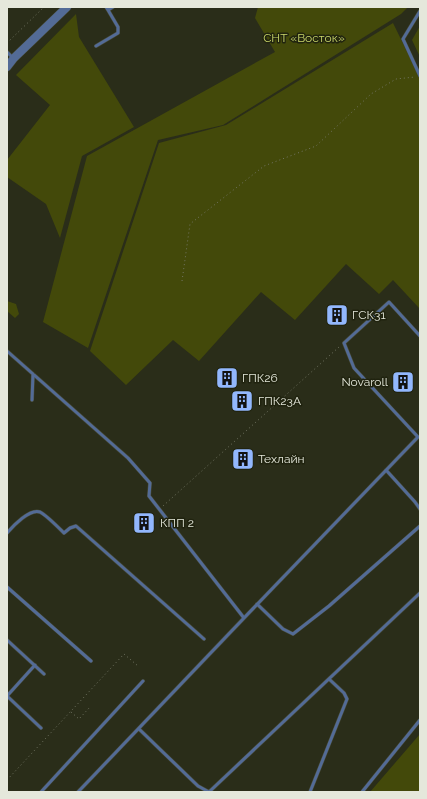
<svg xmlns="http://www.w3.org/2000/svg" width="427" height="799" font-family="Raleway,sans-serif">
	<rect width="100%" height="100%" fill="#2a2d19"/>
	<path fill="#43490a" d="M258,7H408L401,14L223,125L158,140L88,348L43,322L87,156L275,52L255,18Z
		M76,14L79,37L134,127L82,156L60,238L46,204L7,177V160L50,105L16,75Z
		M393,23L420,78V309L393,280L379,294L346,264L295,320L261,292L199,361L173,340L126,385L90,351L159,143L226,125Z
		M420,26V57L412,40Z
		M7,301L16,304L19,314L15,318L7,311Z
		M420,734V792H370Z"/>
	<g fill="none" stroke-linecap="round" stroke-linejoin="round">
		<g stroke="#484b38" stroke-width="4">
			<path id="service" d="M106,7L108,10L113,7
				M420,11L403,39L420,76
				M96,46L118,33V27L108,10
				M7,52L13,58
				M7,351L128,458L150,483L149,496L244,618L78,792
				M32,400L33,374
				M386,470L415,502L420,509
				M7,533C13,526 30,508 40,512C46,515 59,528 64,533L70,528L76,526L204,639
				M7,587L91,661
				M257,604L283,629L293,634L329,606L420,526
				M244,618L418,437L354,368L344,343L389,302L420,336
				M7,640L44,674
				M7,696L41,728
				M7,696L35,665
				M139,729L198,786L209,792L420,593
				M41,792L143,681
				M310,792L347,699L344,693L329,679
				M362,792L420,720"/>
		</g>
		<g stroke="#484b38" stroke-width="9">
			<path id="tertiary" d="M7,67L14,58L67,7"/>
		</g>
		<path stroke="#737664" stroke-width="1" stroke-dasharray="1 3" stroke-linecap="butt" d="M7,43L44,7
			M182,281L190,224L264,166L316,146L371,94L396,79L415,77
			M163,506L339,347
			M71,712L79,719L90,707
			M7,780L124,654L138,666"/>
		<use href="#service" stroke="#536b96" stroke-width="3"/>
		<use href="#tertiary" stroke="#536b96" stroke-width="8"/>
	</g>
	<defs>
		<g id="building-square" transform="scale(1.15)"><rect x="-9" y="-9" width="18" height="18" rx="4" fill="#92b7fd" stroke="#20230f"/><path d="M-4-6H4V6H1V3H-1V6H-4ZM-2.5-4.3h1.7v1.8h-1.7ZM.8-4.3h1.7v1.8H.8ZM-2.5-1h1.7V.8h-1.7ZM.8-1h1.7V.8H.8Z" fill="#111"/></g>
	</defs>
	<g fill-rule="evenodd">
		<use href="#building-square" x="337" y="315"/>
		<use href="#building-square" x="227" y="378"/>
		<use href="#building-square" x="403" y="382"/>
		<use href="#building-square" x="242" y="401"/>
		<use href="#building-square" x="243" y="459"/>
		<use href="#building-square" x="144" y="523"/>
	</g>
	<g text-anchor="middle" stroke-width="3" stroke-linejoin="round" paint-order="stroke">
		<g font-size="12" fill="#cbd86a" stroke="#20230f">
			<text x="304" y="42">СНТ «Восток»</text>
		</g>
		<g font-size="12" fill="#e5e8db" stroke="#20230f" text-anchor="start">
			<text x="352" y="319">ГСК31</text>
			<text x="242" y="382">ГПК26</text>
			<text x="388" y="386" text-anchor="end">Novaroll</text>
			<text x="258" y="405">ГПК23А</text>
			<text x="258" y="463">Техлайн</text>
			<text x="160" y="527">КПП 2</text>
		</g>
	</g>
	<rect width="427" height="799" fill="none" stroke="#e5e8db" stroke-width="16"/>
</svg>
